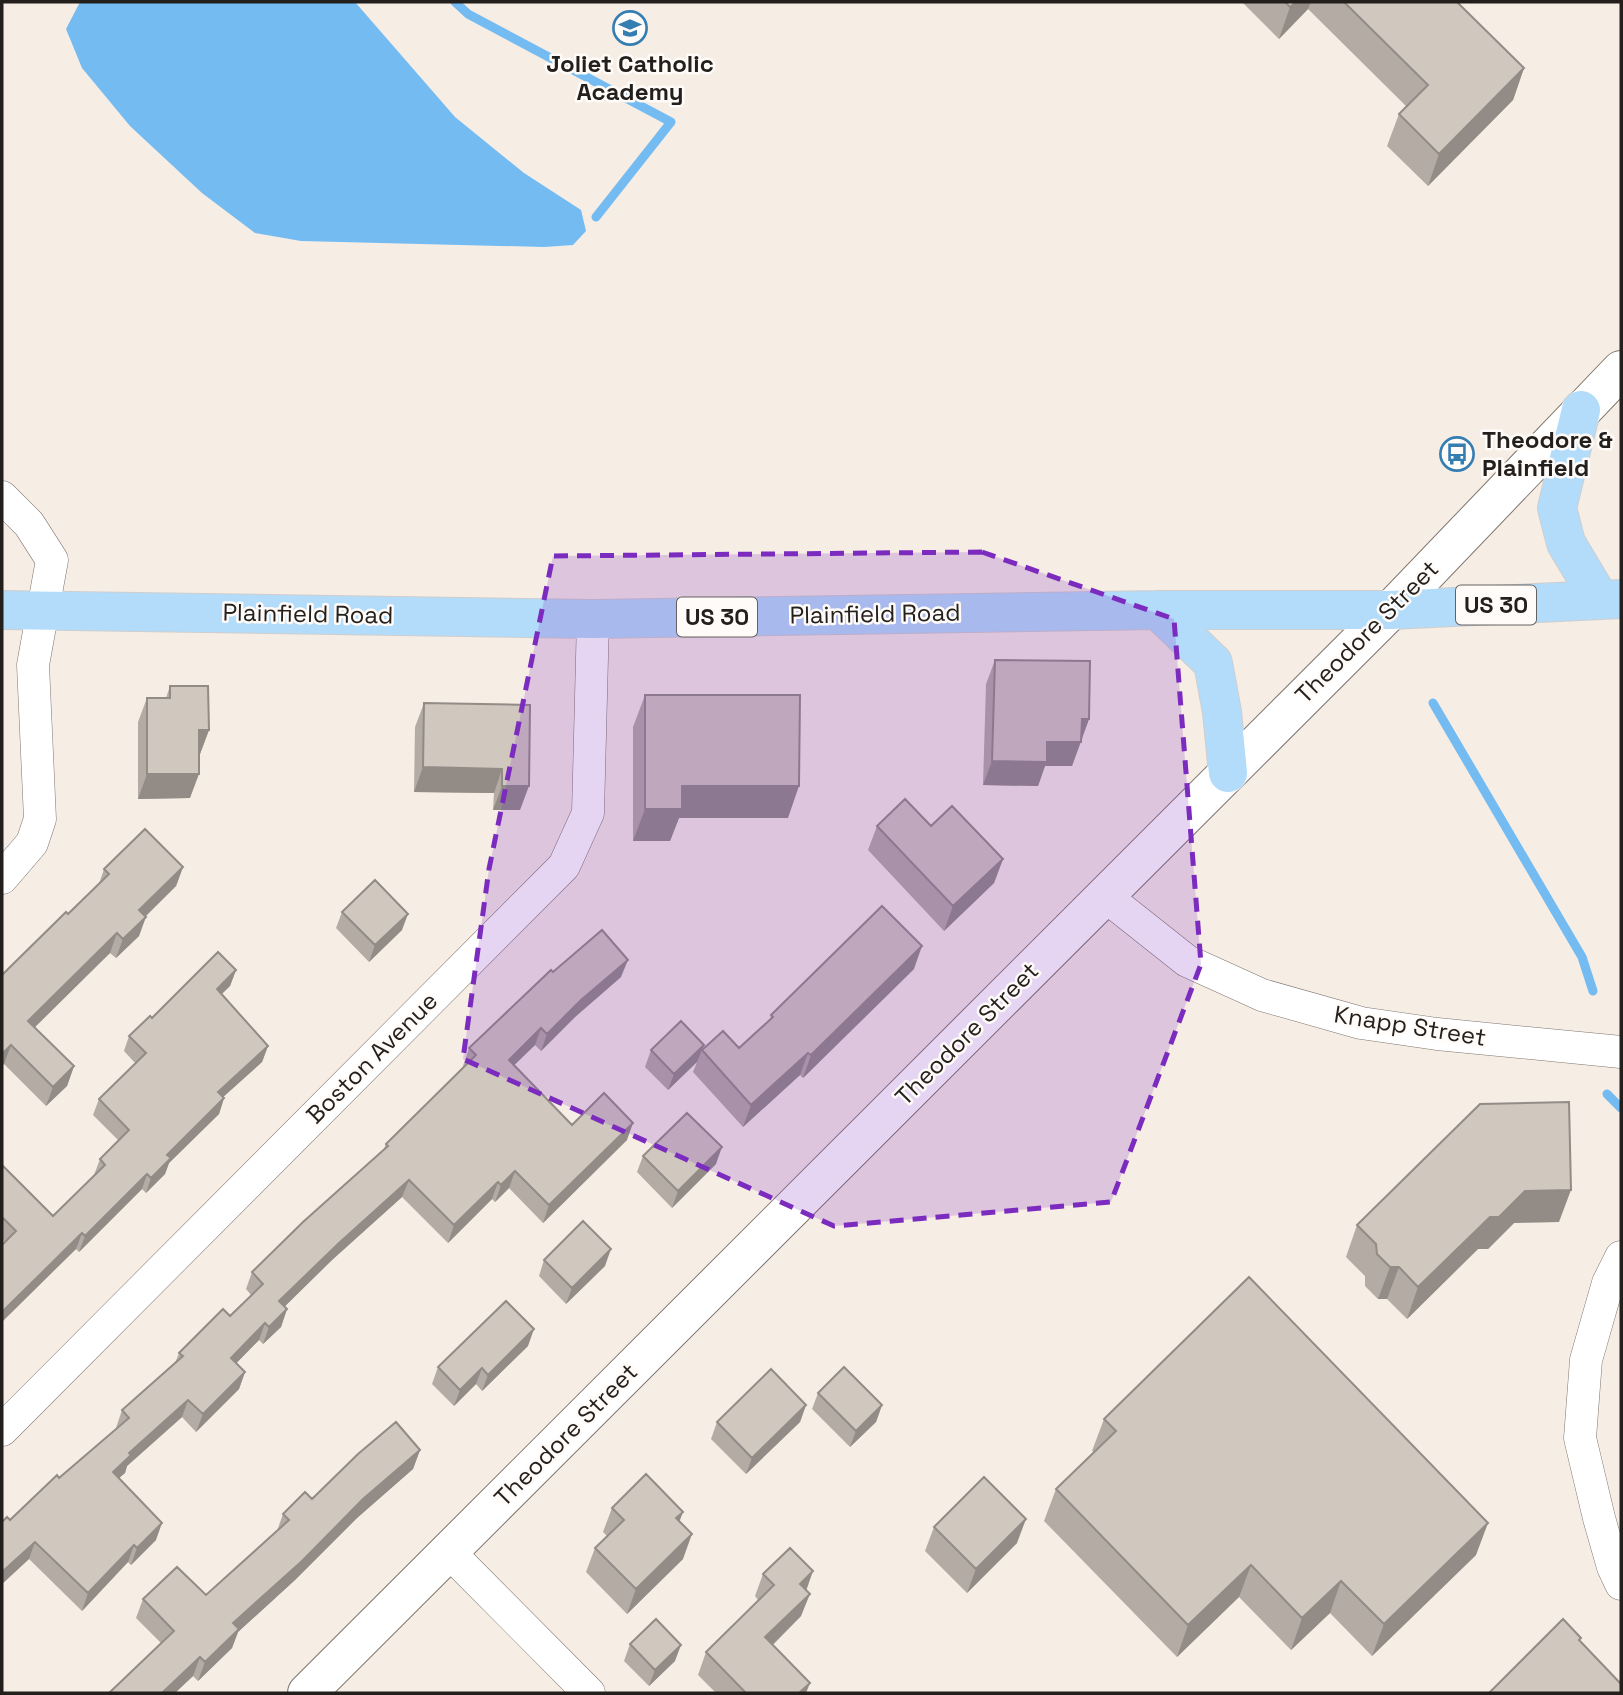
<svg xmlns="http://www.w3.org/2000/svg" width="1623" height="1695" font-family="'Space Grotesk',sans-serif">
	<rect width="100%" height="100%" fill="#f6ede5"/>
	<path fill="#73bbf1" d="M80,2H355L455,117L524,173L581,210L586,231L573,245L544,247L301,241L255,233L202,193L130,126L82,68L66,29Z"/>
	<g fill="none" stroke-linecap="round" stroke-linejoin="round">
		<path stroke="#73bbf1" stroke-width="9" d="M455,2L468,14L671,122L596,217
			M1433,703L1582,957L1593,991
			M1607,1094L1621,1108"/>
		<g stroke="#7f766f" stroke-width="33">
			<path id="minor" d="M2,497L29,524L52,560L33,665L40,819L32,843L2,878
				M1105,896L1187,961L1262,995L1361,1023L1437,1034L1621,1052
				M1621,1257L1608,1283L1586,1360L1580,1438L1599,1518L1613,1567L1621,1584
				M2,1430L564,866L588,813L593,619
				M449,1552L589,1693"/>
		</g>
		<g stroke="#7f766f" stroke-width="40">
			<path id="secondary" d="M307,1693L1391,610L1621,370"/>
		</g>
		<g stroke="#cfcecd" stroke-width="40">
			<path id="primary" d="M1581,410L1557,508L1566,543L1600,600
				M2,610L593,619L1158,610H1391L1621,599
				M1158,610L1213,663L1222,712L1228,773"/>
		</g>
		<use href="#minor" stroke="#fff" stroke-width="32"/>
		<use href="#secondary" stroke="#fff" stroke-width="38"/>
		<use href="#primary" stroke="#b3dcfb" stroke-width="38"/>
	</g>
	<path fill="#b3aba4" d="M1242,2H1457L1524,68L1513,100L1428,186L1387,146L1399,114L1406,106L1308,9L1279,39Z
		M995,660L1089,719L1072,766H1045L1038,786L983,785L986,684Z
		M170,686L209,730L200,754L190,798L138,799V722L147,698H166Z
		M645,695L788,818H679L670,841H633V727Z
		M424,703L530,705L520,810H493L494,793L414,792L415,727Z
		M877,826L1003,859L994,883L944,931L868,850Z
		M183,867L176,886L145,916L139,936L116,958L110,953L34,1027L74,1066L67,1086L46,1106L4,1064L2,1066V975L68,914L99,884L104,869Z
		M342,912L402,930L369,962L336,928Z
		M914,969L803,1078L800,1075L743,1127L693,1072L697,1062L668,1090L645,1067L651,1050L704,1045L702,1050L739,1048L770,1020L771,1015Z
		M236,970L230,986L222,994L268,1046L262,1062L223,1097L224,1098L219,1114L169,1163L165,1174L146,1193L142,1189L79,1252L76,1249L15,1308L5,1242L2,1239V1165L53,1216L94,1175L100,1159L119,1141L93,1115L99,1099L136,1064L124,1051L129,1036L152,1018Z
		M553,972L621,977L575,1017L541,1051L535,1045L514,1065L572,1125L627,1140L543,1223L509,1188L495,1202L492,1199L448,1243L402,1197L332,1260L284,1307L287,1309L281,1327L263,1344L259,1340L236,1363L245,1372L239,1389L196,1432L182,1417L127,1466L125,1473L119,1478L156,1540L131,1565L128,1562L82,1611L29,1559L2,1584V1522L10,1520L117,1429L116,1428L122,1410L175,1363L179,1353L230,1316L251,1295L246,1289L252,1272L384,1149L386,1144L464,1067L463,1066L469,1048Z
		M643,1156L716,1164L672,1208L637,1172Z
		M1559,1222L1514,1223L1488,1249H1478L1407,1319L1387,1299H1378L1365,1286V1276L1346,1257L1357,1225Z
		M544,1260L605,1266L566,1304L539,1276Z
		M528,1346L482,1391L476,1384L454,1406L432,1384L438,1367Z
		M818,1393L882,1405L876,1422L850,1447L812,1409Z
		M806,1405L800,1422L746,1474L711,1439L717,1422Z
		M1104,1419L1476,1555L1372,1656L1330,1613L1291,1650L1239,1597L1177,1657L1044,1521L1056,1489L1094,1452L1092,1451Z
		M420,1450L413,1469L357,1518L295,1580L238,1632L232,1648L198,1681L193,1676L175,1693H109L161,1643L136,1618L143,1599L206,1595L277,1531L283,1514L312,1499Z
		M612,1508L679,1522L683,1559L627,1614L586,1572L595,1548L607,1536L603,1532Z
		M934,1527L1017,1543L967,1593L925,1551Z
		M763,1574L806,1590L801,1616L773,1645L806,1693H716L698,1675L706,1652L758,1600L755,1596Z
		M630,1644L675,1661L649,1686L624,1661Z"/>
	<path fill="#928b86" d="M1296,2H1311L1308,9L1279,39L1290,7Z
		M1524,68L1513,100L1428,186L1439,154Z
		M1082,719H1089L1072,766H1045L1038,786L983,785L992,761L1047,742Z
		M199,730H209L200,754Z
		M423,767L502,769L494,793L414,792Z
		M147,774H199L190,798L138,799Z
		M502,786H529L520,810H493Z
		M682,786H799L788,818H679L670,841H633L645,809Z
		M1003,859L994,883L944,931L953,906Z
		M183,867L176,886L132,930L139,910Z
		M408,914L402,930L369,962L375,945Z
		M146,917L139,936L116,958L123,939Z
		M117,933L110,953L21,1041L28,1021Z
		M922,946L914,969L803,1078L811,1055Z
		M628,960L621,977L575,1017L541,1051L547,1034L581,1000Z
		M236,970L230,986L211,1004L217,989Z
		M541,1028L535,1045L502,1077L509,1060Z
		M11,1045L4,1064L2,1066V1054Z
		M704,1045L697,1062L668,1090L674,1074Z
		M268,1046L262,1062L212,1107L218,1092Z
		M808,1053L800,1075L743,1127L751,1105Z
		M74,1066L67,1086L46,1106L53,1087Z
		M224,1098L219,1114L169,1163L165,1174L146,1193L151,1178L167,1155Z
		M633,1123L627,1140L543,1223L549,1205Z
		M722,1147L716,1164L672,1208L678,1191Z
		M515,1171L509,1188L495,1202L501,1185Z
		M147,1174L142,1189L79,1252L85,1236Z
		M409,1180L402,1197L332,1260L273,1318L279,1301L339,1243Z
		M498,1182L492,1199L448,1243L454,1225Z
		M1571,1190L1559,1222L1514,1223L1488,1249H1478L1407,1319L1418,1287L1490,1217L1525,1191Z
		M82,1233L76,1249L2,1322V1312Z
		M611,1249L605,1266L566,1304L572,1288Z
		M1390,1267H1399L1387,1299H1378Z
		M287,1309L281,1327L263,1344L269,1327Z
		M265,1323L259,1340L225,1375L231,1358Z
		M534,1329L528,1346L482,1391L488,1375Z
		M482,1368L476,1384L454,1406L460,1390Z
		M245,1372L239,1389L196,1432L203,1414Z
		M188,1400L182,1417L127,1466L125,1473L106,1489L113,1472L129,1453Z
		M806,1405L800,1422L746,1474L752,1458Z
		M882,1405L876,1422L850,1447L856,1431Z
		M420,1450L413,1469L357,1518L295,1580L238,1632L232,1648L198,1681L205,1662L233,1623L363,1499Z
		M683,1512L674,1536L676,1518Z
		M1026,1519L1017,1543L967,1593L976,1569Z
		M162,1523L156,1540L131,1565L137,1548Z
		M1488,1523L1476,1555L1372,1656L1384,1624Z
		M692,1534L683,1559L627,1614L636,1589Z
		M35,1542L29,1559L2,1584V1572Z
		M134,1545L128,1562L82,1611L88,1593Z
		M1251,1565L1239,1597L1177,1657L1188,1625Z
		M813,1571L805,1594L800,1584Z
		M1341,1581L1330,1613L1291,1650L1302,1618Z
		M810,1594L801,1616L757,1660L765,1637Z
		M681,1645L675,1661L649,1686L655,1670Z
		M200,1657L193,1676L175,1693H162Z
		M810,1683L806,1693H799Z"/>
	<path fill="#d0c7bf" stroke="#928b86" stroke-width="2" d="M1285,2H1296L1290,7Z
		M1344,2H1457L1524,68L1439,154L1399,114L1428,85Z
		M995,660L1090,661L1089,719H1082L1081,742H1047V762L992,761Z
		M170,686H208L209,730H199V774H147V698H170Z
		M645,695H800L799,786H682V809H645Z
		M424,703L530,705L529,786H502V769L423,767Z
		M905,799L931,826L952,806L1003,859L953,906L877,826Z
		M145,829L183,867L139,910L146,917L123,939L117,933L28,1021L74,1066L53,1087L11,1045L2,1054V975L66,912L68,914L109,874L104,869Z
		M375,880L408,914L375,945L342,912Z
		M882,906L922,946L811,1055L808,1053L751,1105L702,1050L723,1031L739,1048L773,1017L771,1015Z
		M602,930L628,960L581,1000L547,1034L541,1028L509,1060L572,1125L604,1093L633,1123L549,1205L515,1171L501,1185L498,1182L454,1225L409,1180L339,1243L279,1301L287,1309L269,1327L265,1323L231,1358L245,1372L203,1414L188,1400L129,1453L131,1455L113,1472L162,1523L137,1548L134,1545L88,1593L35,1542L2,1572V1522L7,1517L10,1520L57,1475L59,1478L129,1418L122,1410L183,1356L179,1353L223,1309L230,1316L263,1284L252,1272L303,1222L388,1146L386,1144L476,1055L469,1048L551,970L553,972Z
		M218,952L236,970L217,989L268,1046L218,1092L224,1098L167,1155L171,1158L151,1178L147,1174L85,1236L82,1233L2,1312V1245L16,1231L2,1217V1165L53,1216L105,1165L100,1159L129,1130L99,1099L146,1053L129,1036L150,1016L152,1018Z
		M681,1021L704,1045L674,1074L651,1050Z
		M1569,1102L1571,1190L1525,1191L1499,1217H1490L1418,1287L1399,1267H1390L1377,1254L1376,1244L1357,1225L1480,1104Z
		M687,1113L722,1147L678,1191L643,1156Z
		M583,1221L611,1249L572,1288L544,1260Z
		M1249,1277L1488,1523L1384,1624L1341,1581L1302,1618L1251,1565L1188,1625L1056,1489L1116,1431L1104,1419Z
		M506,1301L534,1329L488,1375L482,1368L460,1390L438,1367Z
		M844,1367L882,1405L856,1431L818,1393Z
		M771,1369L806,1405L752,1458L717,1422Z
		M396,1422L420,1450L363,1499L302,1561L233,1623L239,1629L205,1662L200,1657L162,1693H109L174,1631L143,1599L177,1567L206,1595L289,1520L283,1514L305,1492L312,1499L358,1454Z
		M646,1474L683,1512L676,1518L692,1534L636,1589L595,1548L624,1520L612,1508Z
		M984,1477L1026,1519L976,1569L934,1527Z
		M790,1548L813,1571L800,1584L810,1594L765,1637L810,1683L799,1693H746L706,1652L774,1585L763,1574Z
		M656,1619L681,1645L655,1670L630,1644Z
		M1563,1619L1581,1638L1579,1640L1621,1684V1693H1489Z"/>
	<path fill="#7b2cbf" fill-opacity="0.2" stroke="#7b2cbf" stroke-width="5" stroke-dasharray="14 9" stroke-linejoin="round" d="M982,552L1174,619L1201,964L1111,1202L834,1226L463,1059L489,869L553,556Z"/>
	<defs>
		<g id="school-ring" transform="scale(1.75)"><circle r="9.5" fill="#fffbf8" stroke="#357eb2" stroke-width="1.5"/><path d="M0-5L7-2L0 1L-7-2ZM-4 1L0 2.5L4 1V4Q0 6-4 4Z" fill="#357eb2"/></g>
		<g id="bus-ring" transform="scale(1.75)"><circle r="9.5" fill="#fffbf8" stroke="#357eb2" stroke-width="1.5"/><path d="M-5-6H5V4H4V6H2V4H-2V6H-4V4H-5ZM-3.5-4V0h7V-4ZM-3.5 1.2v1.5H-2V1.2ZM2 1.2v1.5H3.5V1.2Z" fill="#357eb2"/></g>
	</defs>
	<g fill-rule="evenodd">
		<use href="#school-ring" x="630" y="28"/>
		<use href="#bus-ring" x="1457" y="454"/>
	</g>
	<g text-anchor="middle" stroke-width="5" stroke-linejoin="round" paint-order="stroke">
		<g fill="#fffbf8" stroke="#65615e" stroke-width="2">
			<rect x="1456" y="585.5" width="80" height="39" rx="5"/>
			<rect x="677" y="597.5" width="80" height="39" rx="5"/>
		</g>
		<g font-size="23" font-weight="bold" fill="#231f1c">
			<text x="1496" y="613">US 30</text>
			<text x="717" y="625">US 30</text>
		</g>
		<g font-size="24" font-weight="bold" fill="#231f1c" stroke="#fffbf8">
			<text x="630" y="72">Joliet Catholic<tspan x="630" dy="28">Academy</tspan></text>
			<text x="1482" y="448" text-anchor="start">Theodore &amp;<tspan x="1482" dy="28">Plainfield</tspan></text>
		</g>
		<g font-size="24" fill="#231f1c" stroke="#fffbf8">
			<text transform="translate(308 614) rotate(1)" y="8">Plainfield Road</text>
			<text transform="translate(875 614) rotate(-1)" y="8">Plainfield Road</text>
			<text transform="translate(1367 632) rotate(-45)" y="8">Theodore Street</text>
			<text transform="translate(1410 1026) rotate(9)" y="8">Knapp Street</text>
			<text transform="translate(967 1034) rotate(-45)" y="8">Theodore Street</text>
			<text transform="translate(372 1058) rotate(-45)" y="8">Boston Avenue</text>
			<text transform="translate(566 1435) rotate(-45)" y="8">Theodore Street</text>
		</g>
	</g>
	<rect width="1623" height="1695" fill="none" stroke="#231f1c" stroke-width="7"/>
</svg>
